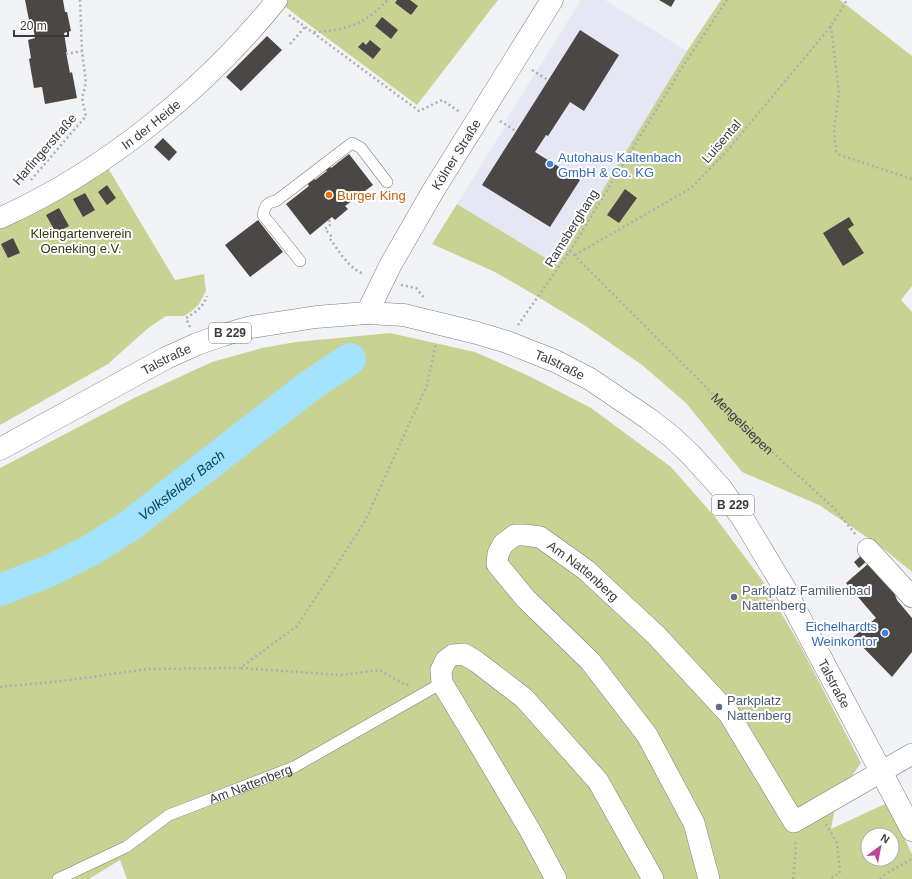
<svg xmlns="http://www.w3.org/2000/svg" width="912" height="879" font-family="Arial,sans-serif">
	<rect width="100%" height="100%" fill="#f0f2f6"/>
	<path fill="#e5e8f4" d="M581,0H605L687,51L557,265L457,204L506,125L508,121L506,120Z"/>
	<path fill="#c8d393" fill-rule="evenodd" d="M282,0H498L417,105L280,3Z
		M721,0H840L912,56V286L901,300L912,312V572L880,546L819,505L742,472L686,403L642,365L584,325L538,297L495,272L432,244L457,204L557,265L687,51Z
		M105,163L175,280L204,274L206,291L199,304L192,311L184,316H166L147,329L108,364L0,425V223Z
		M390,333L475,352L529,376L591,408L671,467L715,517L762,580L801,647L861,763L837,797L831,829L887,803L912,854V879H127L120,860L89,879H0V468L134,398L212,362L262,348L296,342ZM868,835H892V859H868Z"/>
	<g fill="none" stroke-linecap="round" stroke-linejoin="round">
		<path stroke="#a2e2fd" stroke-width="5.5" d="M171,494L186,465"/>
		<path stroke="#a2e2fd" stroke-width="32" id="s1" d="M0,590L49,571L91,550L129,526L308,387L350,359"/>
	</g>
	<path fill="#4a4745" d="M25,0H63L65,12H67L71,31L64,33L67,52H66L70,73L72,72L77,98L45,104L42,87L34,88L29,59L31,58L28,40L35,38L32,19L29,20Z
		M397,0H410L418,6L411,15L395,3Z
		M659,0H675L671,7Z
		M382,17L398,30L391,39L375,26Z
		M580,30L619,55L584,111L570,102L548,136L546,135L535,152L580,180L550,227L482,185Z
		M267,36L282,50L241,91L226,77Z
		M370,40L381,49L373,59L358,47L363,42L366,45Z
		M163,138L177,152L169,161L154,147Z
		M349,154L373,185L345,206L348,209L335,220L332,217L310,235L286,204L309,186L306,181L312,176L315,180L327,171L324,168L328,164L331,168Z
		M107,185L116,198L107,205L98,192Z
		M625,189L637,198L619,223L607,215Z
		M85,193L95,210L83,217L73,199Z
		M59,208L69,226L56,233L46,215Z
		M849,217L854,225L848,229L864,253L843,266L823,233Z
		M258,220L283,252L250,277L225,245Z
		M13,238L20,253L8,258L1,244Z
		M863,554L868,560L859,568L854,562Z
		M869,563L894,592L897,600L912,618V652L892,677L853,637L876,618L846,583Z"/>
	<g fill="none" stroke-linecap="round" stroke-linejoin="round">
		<g stroke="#7c7d81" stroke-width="12">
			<g id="service">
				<path d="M300,261L263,215C265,206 267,202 276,201L352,143L361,148L387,182"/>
				<path id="s3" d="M58,879L126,847L169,815L294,767L442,683"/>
			</g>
		</g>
		<g stroke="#7c7d81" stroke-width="22">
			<g id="minor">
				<path id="s4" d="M0,218C105,171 205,89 277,0"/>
				<path d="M868,549L912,597"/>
				<path d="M556,879L531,832L482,749L442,683L441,670L446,660L453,655L464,654L477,662L524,698L598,781L653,879"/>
				<path id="s5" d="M709,879L694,823L647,735L590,661L526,599L497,564L498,554L503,544L515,535H524L540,537L586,570L656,635L729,714L794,822L912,754"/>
			</g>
		</g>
		<g stroke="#7c7d81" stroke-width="23">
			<g id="secondary">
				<path id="s6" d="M367,313L391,264L433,191L552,0"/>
			</g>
		</g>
		<g stroke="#7c7d81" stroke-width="23">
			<g id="primary">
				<path id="s7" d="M0,449L166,358L197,344L223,335L251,327L316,317L367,313L404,315L477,333L507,342L555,361L590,379L649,419L672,437L690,454L720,487L743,519L785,589L795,609L912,830"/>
			</g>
		</g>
		<g stroke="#adaeb2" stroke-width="2.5" stroke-dasharray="2 3" stroke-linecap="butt">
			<path d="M289,15L419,111L442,100L460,112"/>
			<path d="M831,26L839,93L834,129L836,151L840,155L912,179"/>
			<path d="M314,32C333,31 355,28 371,15C377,11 382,5 388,0"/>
			<path d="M290,44L305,27"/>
			<path d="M66,54L82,51"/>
			<path d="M532,70L548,80"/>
			<path d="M500,121L516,131"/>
			<path d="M31,180L86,116L82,98L86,83L82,51L80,0"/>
			<path d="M329,220L331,224L325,229L332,237"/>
			<path d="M330,239C339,251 349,269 364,274"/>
			<path id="s2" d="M570,251L763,444L834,508L856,535"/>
			<path d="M575,255L691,188L727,151L831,26L847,0"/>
			<path d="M401,285L416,288L425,299"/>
			<path d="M518,325L570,251L683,66L727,0"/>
			<path d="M190,327L186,318C195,313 204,306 207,296"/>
			<path d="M241,668L341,675L379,670L406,685L409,684"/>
			<path d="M0,687L62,681L148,669L240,668L297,626L364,523L427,385L436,343"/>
			<path d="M826,824L837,843L840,873L829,879"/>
			<path d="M793,879L796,847L795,840"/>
			<path d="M880,879L887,873L912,859"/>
		</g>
		<use href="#service" stroke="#fff" stroke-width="11"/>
		<use href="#minor" stroke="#fff" stroke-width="21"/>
		<use href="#secondary" stroke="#fff" stroke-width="22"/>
		<use href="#primary" stroke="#fff" stroke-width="22"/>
	</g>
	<g fill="#3f7fe0" stroke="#fff" stroke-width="1.5">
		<circle cx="550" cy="164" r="4"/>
		<circle cx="885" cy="633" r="4"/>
	</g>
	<circle fill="#e8710a" stroke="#fff" stroke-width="1.5" cx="329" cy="195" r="4"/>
	<g fill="#5c6f8a" stroke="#fff" stroke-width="1.5">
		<circle cx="734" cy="597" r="4"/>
		<circle cx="719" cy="707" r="4"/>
	</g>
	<g text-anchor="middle" stroke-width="4" stroke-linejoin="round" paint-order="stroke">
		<g fill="#fff" stroke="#757677" stroke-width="1">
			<rect x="209" y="323" width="42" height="20" rx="3"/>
			<rect x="712" y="495" width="42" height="20" rx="3"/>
		</g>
		<g font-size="12" font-weight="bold" fill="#3a3b3d">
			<text x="230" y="337">B 229</text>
			<text x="733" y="509">B 229</text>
		</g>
		<g font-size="13" fill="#3a3b3d" stroke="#fff">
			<text dy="5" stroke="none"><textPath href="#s4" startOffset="178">In der Heide</textPath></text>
			<text transform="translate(721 141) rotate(-49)" y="5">Luisental</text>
			<text transform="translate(44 149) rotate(-49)" y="5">Harlingerstraße</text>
			<text dy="5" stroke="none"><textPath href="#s6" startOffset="182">Kölner Straße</textPath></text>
			<text transform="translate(571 228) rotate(-58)" y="5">Ramsberghang</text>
			<text dy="5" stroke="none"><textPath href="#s7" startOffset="189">Talstraße</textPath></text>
			<text dy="5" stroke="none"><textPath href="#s7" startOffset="598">Talstraße</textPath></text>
			<text dy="5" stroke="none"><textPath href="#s2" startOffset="244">Mengelsiepen</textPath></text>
			<text dy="5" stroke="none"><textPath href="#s5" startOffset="502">Am Nattenberg</textPath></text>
			<text dy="5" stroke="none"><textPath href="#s7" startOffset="1029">Talstraße</textPath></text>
			<text dy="5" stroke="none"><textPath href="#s3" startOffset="216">Am Nattenberg</textPath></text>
		</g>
		<g font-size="13" fill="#366cbe" stroke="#fff" text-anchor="start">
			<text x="558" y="162">Autohaus Kaltenbach<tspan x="558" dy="15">GmbH &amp; Co. KG</tspan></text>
			<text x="877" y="631" text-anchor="end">Eichelhardts<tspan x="877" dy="15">Weinkontor</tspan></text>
		</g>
		<g font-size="13" fill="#c56008" stroke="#fff" text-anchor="start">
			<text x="337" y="200">Burger King</text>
		</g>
		<g font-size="13" fill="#33370e" stroke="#fff">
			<text x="81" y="238">Kleingartenverein<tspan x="81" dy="15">Oeneking e.V.</tspan></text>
		</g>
		<g font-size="13" fill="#4e5e75" stroke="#fff" text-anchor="start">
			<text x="742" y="595">Parkplatz Familienbad<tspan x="742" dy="15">Nattenberg</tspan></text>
			<text x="727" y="705">Parkplatz<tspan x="727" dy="15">Nattenberg</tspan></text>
		</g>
		<g font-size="14" font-style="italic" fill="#073e50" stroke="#fff">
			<text dy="5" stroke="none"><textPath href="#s1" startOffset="211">Volksfelder Bach</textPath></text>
		</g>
	</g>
	<g transform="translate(880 847) rotate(32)"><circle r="19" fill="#ffffff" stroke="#b0b1b1"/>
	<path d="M0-3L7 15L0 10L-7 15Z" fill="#bf4496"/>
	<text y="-6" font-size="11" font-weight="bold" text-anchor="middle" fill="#3a3b3d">N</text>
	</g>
	<path d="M14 30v6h54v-6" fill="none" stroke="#3a3b3d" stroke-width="2"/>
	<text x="20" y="30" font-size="12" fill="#3a3b3d" stroke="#ffffff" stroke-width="3" paint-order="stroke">20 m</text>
</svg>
